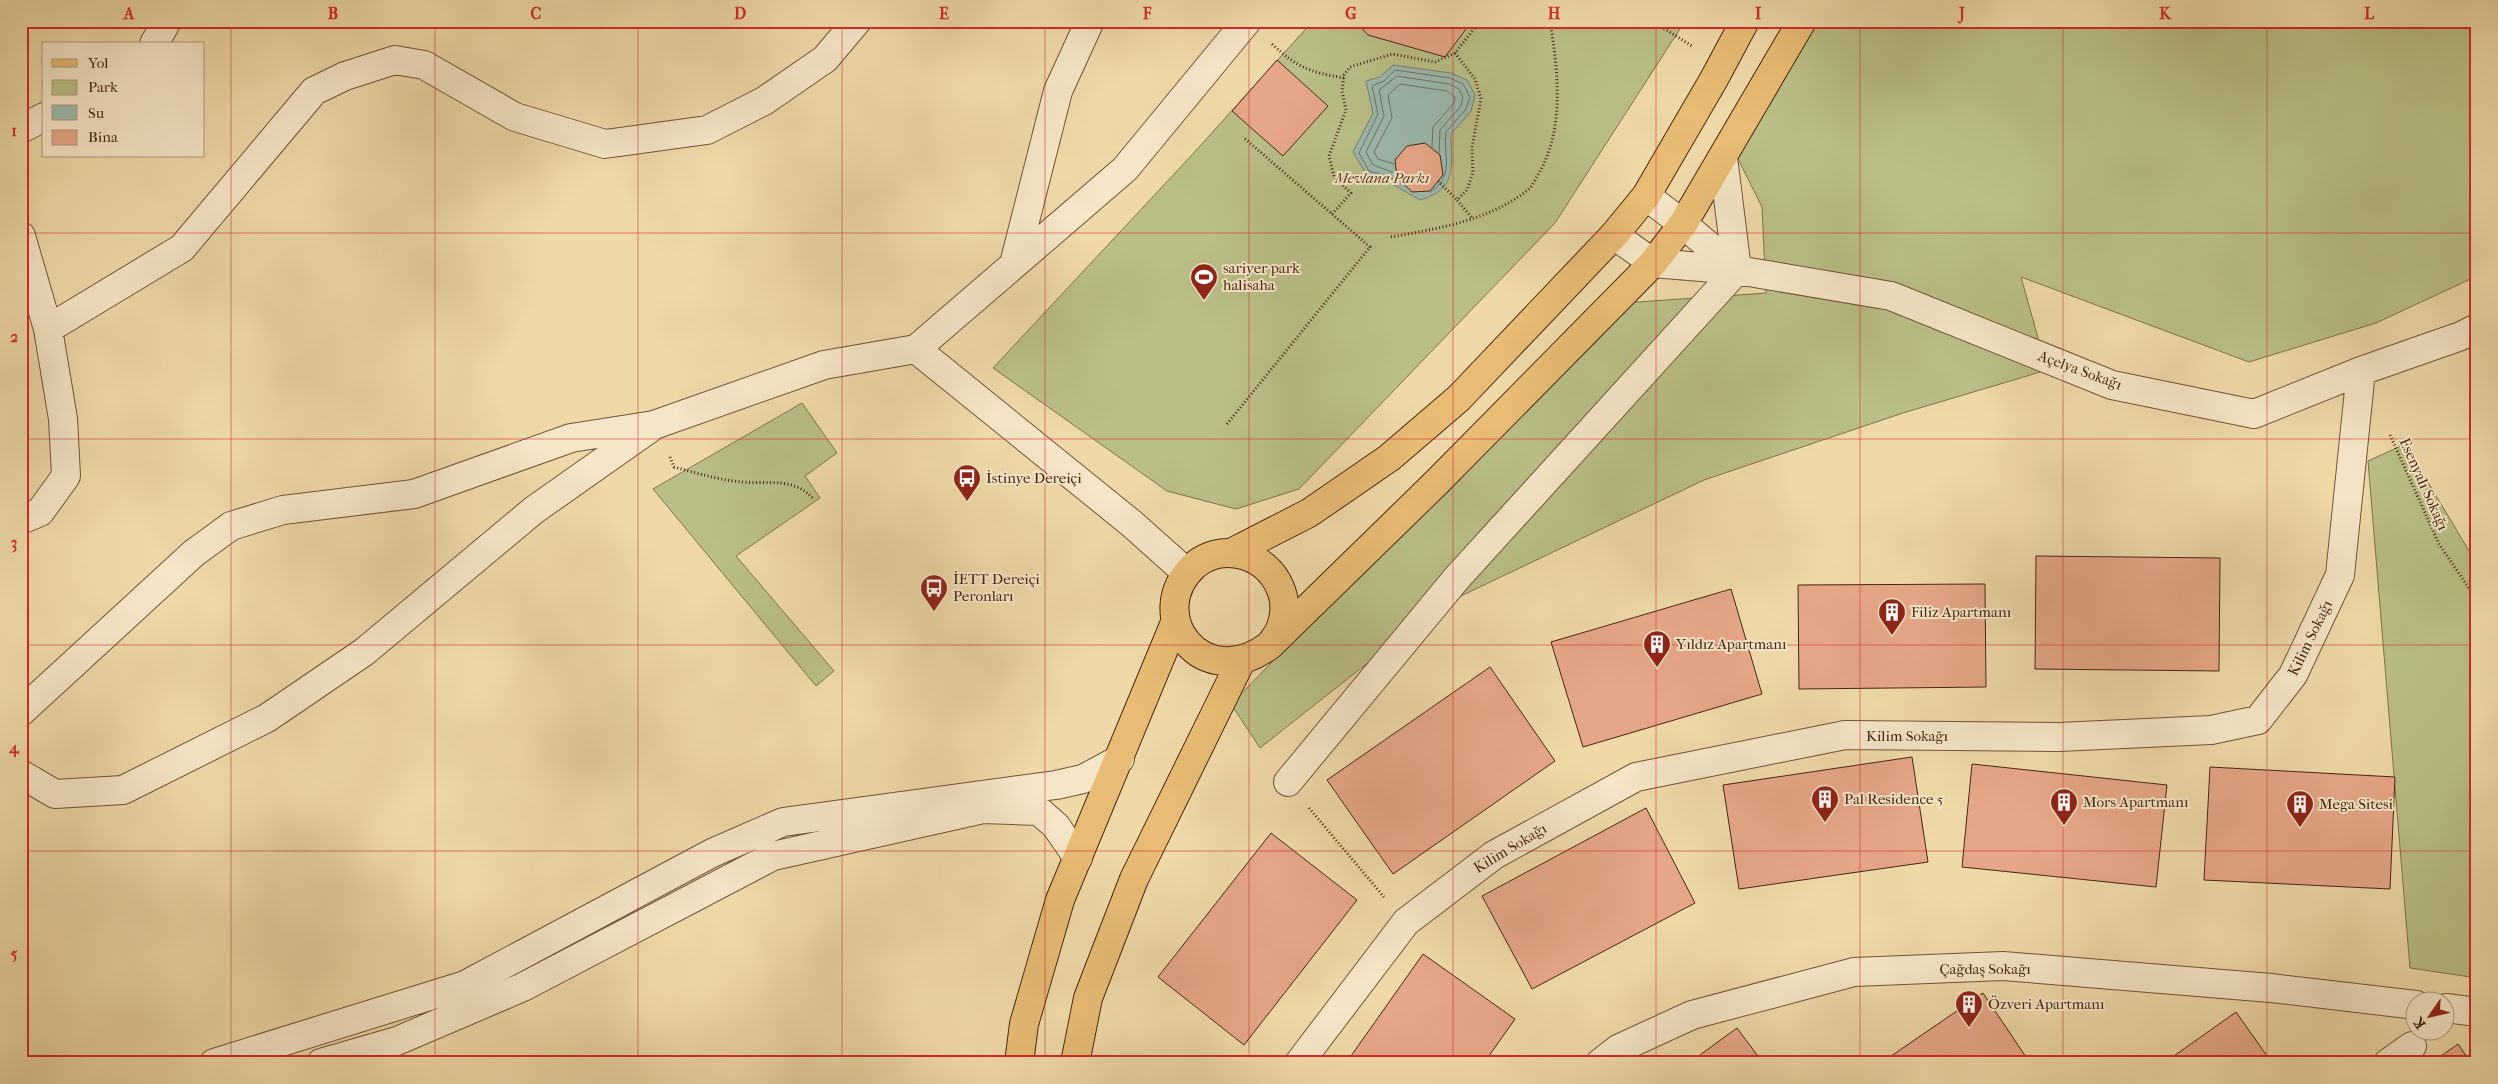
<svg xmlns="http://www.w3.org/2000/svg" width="2498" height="1084" font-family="'IM FELL French Canon',serif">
	<rect width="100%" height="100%" fill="#efd9a9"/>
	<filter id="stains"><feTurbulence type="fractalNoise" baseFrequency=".004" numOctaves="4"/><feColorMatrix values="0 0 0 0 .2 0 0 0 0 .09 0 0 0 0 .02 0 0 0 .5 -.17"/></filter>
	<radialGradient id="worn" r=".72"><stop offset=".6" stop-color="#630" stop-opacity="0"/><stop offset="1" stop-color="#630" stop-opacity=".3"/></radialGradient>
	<path fill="#babf87" stroke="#80734c" d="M1313,21H1685L1555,223L1299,489L1236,509L1167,491L993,368L1190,157Z
		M1819,21H2477V276L2376,323L2249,362L2021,277L2047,370L1903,413L1704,480L1440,606L1260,748L1231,704L1623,303L1766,293L1762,207L1736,155Z
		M802,403L837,453L805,476L820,498L736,556L834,671L816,686L653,489Z
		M2405,444L2477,564V978L2410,968L2368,461Z"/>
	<path fill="#9bb9ae" stroke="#797f6f" d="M1393,65L1451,73L1467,80L1475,95L1471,111L1451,134C1451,167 1458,189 1420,200L1385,180L1367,175L1353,152L1373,113L1366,81L1380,77Z"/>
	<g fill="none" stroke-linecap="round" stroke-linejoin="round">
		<path stroke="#717060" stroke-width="1" d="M1394,164L1378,159L1374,152L1392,118L1388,95L1400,84L1447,91L1455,97L1454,103L1433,127L1432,147
			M1395,173L1373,165L1366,152L1384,116L1379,90L1397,76L1449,84L1459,89L1463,97L1461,106L1440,130L1439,153
			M1401,184L1387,176L1369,171L1359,153L1378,114L1372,86L1384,81L1395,70L1450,78L1463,84L1470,97L1466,109L1446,132C1443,158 1455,174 1431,192"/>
	</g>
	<path fill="#e6a788" stroke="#472711" d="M1355,21H1472L1445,57L1368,35Z
		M1277,60L1328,106L1283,156L1232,111Z
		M1425,143L1440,155L1443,175L1430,191L1412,192L1397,178L1395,160L1407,146Z
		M2036,556L2220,558L2219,671L2035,669Z
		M1985,584L1986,687L1799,689L1798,585Z
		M1731,589L1762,694L1583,747L1551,642Z
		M1490,667L1555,761L1393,874L1327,780Z
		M1912,757L1928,862L1739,889L1723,785Z
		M1972,764L2167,785L2156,887L1962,867Z
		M2210,767L2395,777L2390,889L2204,880Z
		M1646,808L1695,903L1532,989L1482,896Z
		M1271,833L1357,900L1244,1045L1158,977Z
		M1423,954L1515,1019L1484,1063H1346Z
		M1983,993L2030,1063H1881Z
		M2236,1012L2272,1063H2174L2171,1058Z
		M1737,1028L1763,1063H1689Z
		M2458,1044L2471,1063H2431Z"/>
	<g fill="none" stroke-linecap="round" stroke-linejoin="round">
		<g stroke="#715437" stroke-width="30">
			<path id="minor" d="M154,44L167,21
				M21,129L44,117
				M1614,235L1653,263L1737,270L1683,224L1646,196
				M21,236L48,329
				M1014,264L1058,91L1090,21
				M1737,270L1891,296L2112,385L2254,414L2361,371L2461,336L2477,328
				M916,349L1131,523L1187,573
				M21,520L40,512L66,476L63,419L48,329L182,248L314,91L345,76L395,60L424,65L515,117L605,144L707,130L764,101L825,59L857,21
				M21,712L194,553L231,526L283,510L414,494L571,438L654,425L824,365L916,349L1125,169L1247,21
				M21,774L55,794L123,790L267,718L364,652L534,510L649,429
				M1288,782L1456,579L1737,270L1723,157
				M2446,1008L2477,1012
				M214,1063L465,985L712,853L783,822L1056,785L1083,779L1120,759
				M321,1063L397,1041L523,987L773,856L983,809L1039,811L1056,826L1078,858
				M1299,1063L1406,922L1494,855L1636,777L1845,735L2059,737L2211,730L2258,720L2293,675L2340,575L2361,371
				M1600,1063L1618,1049L1692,1015L1854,972L2003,966L2271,988L2416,1005
				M2388,1063L2412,1046"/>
		</g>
		<g stroke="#472711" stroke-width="30">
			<path id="major" d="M1231,553L1309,513L1389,458L1459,398L1614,235L1646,196L1714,79L1745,21
				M1270,645C1273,640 1278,635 1280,629C1294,596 1272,560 1238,554C1223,551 1207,555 1195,565C1141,614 1203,696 1270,645L1437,482L1653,263L1683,224L1802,21
				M1019,1063L1024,1024L1060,900L1176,620
				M1075,1063L1088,998L1134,879L1241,661"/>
		</g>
		<path stroke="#472711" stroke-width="3" stroke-dasharray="1 2.5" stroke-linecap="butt" d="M1652,21L1692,46
			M1272,44C1298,68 1309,72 1344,78
			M1455,53L1475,79L1481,99L1472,147L1473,172L1467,190L1457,200L1472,218
			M1438,181L1457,200
			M1332,214L1351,193L1334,177L1329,156L1346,110L1342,91L1344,75L1350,67L1392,54L1435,62L1455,53L1480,21
			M1391,237C1437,229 1491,220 1529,189C1533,185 1536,178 1539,173C1565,128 1558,71 1550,21
			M1227,424L1370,247L1243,137
			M2390,435L2439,544L2477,600
			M670,457L674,467C697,473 719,480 742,482C768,484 796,477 814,500
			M1309,808L1384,897
			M172,1063L180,1060"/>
		<use href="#minor" stroke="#f5e6c7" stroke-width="28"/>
		<use href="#major" stroke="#e8bc74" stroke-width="28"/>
	</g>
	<path fill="none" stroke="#d62828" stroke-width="1" stroke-opacity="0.55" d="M231,21V1063M435,21V1063M638,21V1063M842,21V1063M1045,21V1063M1249,21V1063M1453,21V1063M1656,21V1063M1860,21V1063M2063,21V1063M2267,21V1063M21,233H2477M21,439H2477M21,645H2477M21,851H2477"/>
	<defs>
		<g id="stadium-pin" transform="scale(1.4375)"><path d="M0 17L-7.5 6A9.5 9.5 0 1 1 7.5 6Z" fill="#8f2418" stroke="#f5e6c7"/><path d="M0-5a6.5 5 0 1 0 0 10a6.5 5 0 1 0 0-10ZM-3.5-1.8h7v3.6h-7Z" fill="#fff"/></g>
		<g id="bus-pin" transform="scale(1.4375)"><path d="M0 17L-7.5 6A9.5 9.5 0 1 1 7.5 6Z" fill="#8f2418" stroke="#f5e6c7"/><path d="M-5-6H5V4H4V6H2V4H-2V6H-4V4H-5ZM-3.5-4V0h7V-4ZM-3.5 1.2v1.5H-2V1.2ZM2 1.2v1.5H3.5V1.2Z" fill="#fff"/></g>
		<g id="building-pin" transform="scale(1.4375)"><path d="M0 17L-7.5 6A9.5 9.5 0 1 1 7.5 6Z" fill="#8f2418" stroke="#f5e6c7"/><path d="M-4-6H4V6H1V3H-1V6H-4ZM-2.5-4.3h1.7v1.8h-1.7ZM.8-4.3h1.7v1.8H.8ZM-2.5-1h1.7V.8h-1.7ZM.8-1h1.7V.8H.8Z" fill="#fff"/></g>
	</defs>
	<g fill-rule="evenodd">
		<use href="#stadium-pin" x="1204" y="277"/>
		<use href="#bus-pin" x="967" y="478"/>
		<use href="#bus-pin" x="934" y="588"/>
		<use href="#building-pin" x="1892" y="612"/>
		<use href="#building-pin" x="1657" y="644"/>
		<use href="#building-pin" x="1825" y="799"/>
		<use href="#building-pin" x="2064" y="802"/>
		<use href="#building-pin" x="2300" y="804"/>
		<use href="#building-pin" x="1969" y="1004"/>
	</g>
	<g text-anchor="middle" stroke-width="4" stroke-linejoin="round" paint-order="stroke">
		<g font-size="15" font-style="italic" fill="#5e4529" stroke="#f5e6c7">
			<text x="1382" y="183">Mevlana Parkı</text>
		</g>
		<g font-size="15" fill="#472711" stroke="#f5e6c7" text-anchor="start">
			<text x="1223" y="273">sariyer park<tspan x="1223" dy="17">halisaha</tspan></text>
			<text x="986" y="483">İstinye Dereiçi</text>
			<text x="953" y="584">İETT Dereiçi<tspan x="953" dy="17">Peronları</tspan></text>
			<text x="1911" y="617">Filiz Apartmanı</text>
			<text x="1676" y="649">Yıldız Apartmanı</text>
			<text x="1844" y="804">Pal Residence 5</text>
			<text x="2083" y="807">Mors Apartmanı</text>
			<text x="2319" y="809">Mega Sitesi</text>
			<text x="1988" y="1009">Özveri Apartmanı</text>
		</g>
		<g font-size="15" fill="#472711" stroke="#f5e6c7">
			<text transform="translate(2080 370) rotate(20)" y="5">Açelya Sokağı</text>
			<text transform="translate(2424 484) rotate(66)" y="5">Esenyalı Sokağı</text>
			<text transform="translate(2310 638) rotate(-64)" y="5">Kilim Sokağı</text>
			<text x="1907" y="741">Kilim Sokağı</text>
			<text transform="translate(1510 848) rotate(-31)" y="5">Kilim Sokağı</text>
			<text x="1985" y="974">Çağdaş Sokağı</text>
		</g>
	</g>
	<rect width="2498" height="1084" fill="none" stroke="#efd9a9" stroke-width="55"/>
	<rect x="42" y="42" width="162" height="115" fill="#f5e6c7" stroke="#af9a7e"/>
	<rect x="52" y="59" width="25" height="8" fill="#e8bc74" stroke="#af9a7e"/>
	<text x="88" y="68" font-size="15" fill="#472711">Yol</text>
	<rect x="52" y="80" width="25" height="15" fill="#babf87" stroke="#af9a7e"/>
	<text x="88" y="92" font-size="15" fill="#472711">Park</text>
	<rect x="52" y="105" width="25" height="15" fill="#9bb9ae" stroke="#af9a7e"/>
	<text x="88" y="118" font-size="15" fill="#472711">Su</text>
	<rect x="52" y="130" width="25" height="15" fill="#e6a788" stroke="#af9a7e"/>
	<text x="88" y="142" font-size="15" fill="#472711">Bina</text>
	<g transform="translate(2430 1016) rotate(236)"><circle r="24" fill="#f5e6c7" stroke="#af9a7e"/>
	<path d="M0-4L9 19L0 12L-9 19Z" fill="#8f2418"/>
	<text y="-8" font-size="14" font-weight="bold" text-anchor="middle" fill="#472711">K</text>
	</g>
	<rect x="28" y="28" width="2442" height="1028" fill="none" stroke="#d62828" stroke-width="2"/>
	<g font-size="16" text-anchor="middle" font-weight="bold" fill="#d62828">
		<text x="129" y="19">A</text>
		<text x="333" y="19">B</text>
		<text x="536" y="19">C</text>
		<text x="740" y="19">D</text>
		<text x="944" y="19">E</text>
		<text x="1147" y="19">F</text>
		<text x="1351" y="19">G</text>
		<text x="1554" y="19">H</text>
		<text x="1758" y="19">I</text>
		<text x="1962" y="19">J</text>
		<text x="2165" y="19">K</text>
		<text x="2369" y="19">L</text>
		<text x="14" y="136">1</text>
		<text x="14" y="342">2</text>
		<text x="14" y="548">3</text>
		<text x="14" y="753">4</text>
		<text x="14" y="959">5</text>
	</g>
	<rect width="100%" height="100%" filter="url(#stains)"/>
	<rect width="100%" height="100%" fill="url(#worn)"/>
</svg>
